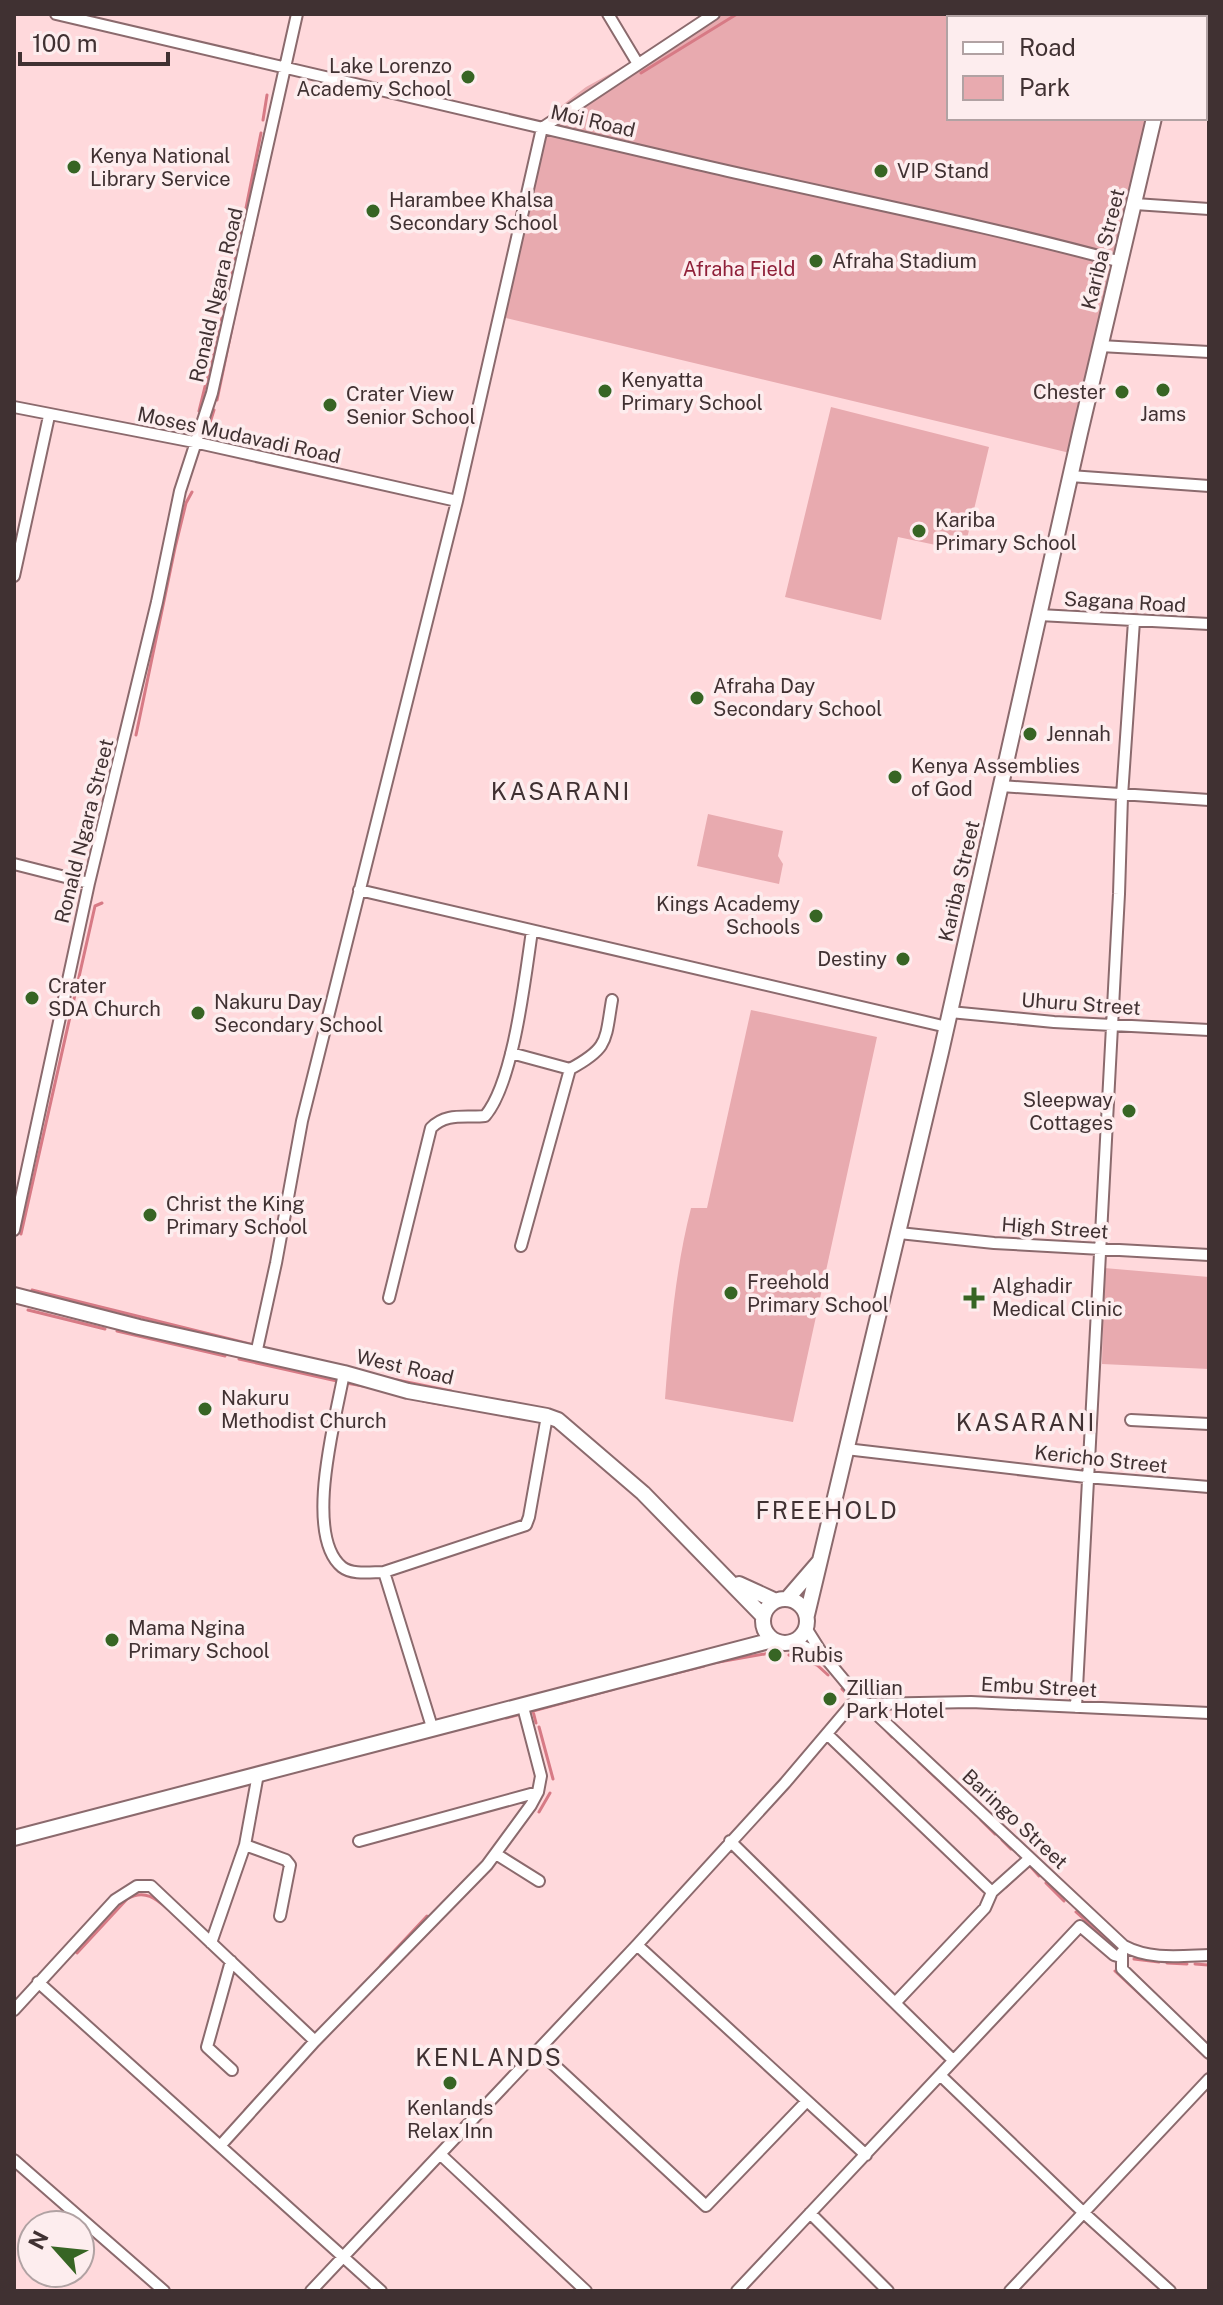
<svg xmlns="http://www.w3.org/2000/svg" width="1223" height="2305" font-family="'Public Sans',sans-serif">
	<rect width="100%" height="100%" fill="#ffd9dc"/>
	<path fill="#e8aaaf" d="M703,14H1179V18H949V118H1156L1074,454L498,316L540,122L586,87L635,60Z
		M831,407L989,447L964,551L898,537L881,620L785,597Z
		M708,814L783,831L778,856L783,864L779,884L697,866Z
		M751,1010L877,1037L793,1422L665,1399C670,1334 675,1271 691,1208H707Z
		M1104,1268L1209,1277V1369L1102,1364Z"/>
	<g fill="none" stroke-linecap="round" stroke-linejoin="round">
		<path stroke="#d77a85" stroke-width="3" d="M1164,18L1165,14
			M641,73L737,14
			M263,120L267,95
			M241,233L261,133
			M248,254L253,235
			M231,278L237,251
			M217,400L243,275
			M199,411L229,289
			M208,429L214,410
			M136,735L175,548L186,503L192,492
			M21,1234L95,906L102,903
			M32,1290L254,1345
			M28,1310L105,1329
			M117,1331L225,1356
			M239,1359L337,1381
			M392,1379L451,1391
			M346,1383L369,1387
			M423,1401L445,1405
			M789,1655L817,1665L828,1675
			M713,1663L776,1652
			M636,1683L704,1666
			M842,1689L847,1694
			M862,1708L872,1717
			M506,1718L521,1714
			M536,1723L533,1711L614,1689
			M882,1726L892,1737
			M539,1727L553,1779
			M897,1741L914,1757
			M919,1762L962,1802
			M539,1812L550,1793
			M981,1820L995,1834
			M1002,1840L1011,1849
			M1030,1866L1039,1876
			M1046,1883L1064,1901
			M1006,1887L1015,1878
			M1076,1912L1120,1951
			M77,1953L127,1899C148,1887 160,1903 176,1916
			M1134,1959L1159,1962
			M1167,1963L1187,1964
			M1195,1964L1208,1965
			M381,1965L427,1916
			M1115,1971L1145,1999
			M245,2110L283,2069"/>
		<g stroke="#8b6a6d" stroke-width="14">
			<path id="street" d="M56,14C270,62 483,115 697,164C839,197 982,224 1121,262
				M608,14L638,64
				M1205,79L1209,80
				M1135,204L1209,209
				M1100,346L1209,352
				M14,407L194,442L457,501
				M1070,476L1209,486
				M14,576L49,416
				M1039,615L1209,624
				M1001,786L1209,800
				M14,864L89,883
				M359,890L947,1027
				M950,1012L1054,1022L1209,1030
				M511,1053L570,1069L521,1246
				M570,1069C609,1048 605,1041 612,1000
				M14,1230L89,883L157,602L180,491L212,393L297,14
				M899,1233L994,1243L1209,1255
				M389,1298L431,1128C446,1112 466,1118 485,1116C514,1082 525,977 532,931
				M256,1354L276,1263L302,1121L457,501L542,128L714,14
				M344,1373C336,1417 303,1535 342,1567C352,1575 371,1572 384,1572
				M1131,1420L1209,1424
				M846,1449L1086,1477L1209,1487
				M806,1628L823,1655L858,1697L1124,1946C1150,1960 1180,1956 1209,1955
				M794,1642L821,1654
				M868,1704L971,1702L1209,1713
				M1076,1707L1119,894L1122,796L1134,621
				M432,1727L384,1572L526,1525L529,1517L547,1416
				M827,1734L992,1892L985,1908L896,2002
				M359,1841L538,1792
				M730,1841L953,2060
				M245,1845L286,1860L290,1865L280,1916
				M496,1854L539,1881
				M992,1892L1030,1858
				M211,1943L245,1845L258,1774
				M637,1945L866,2155
				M1122,1952V1969L1209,2053
				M231,1961L207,2047L232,2070
				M38,1982L220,2146L315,2041L487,1865L531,1805L538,1792L541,1776L523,1707
				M14,2010L115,1900L137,1886H151L315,2041
				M538,2050L706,2206L806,2102
				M940,2075L1085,2214L1170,2291
				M220,2146L381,2291
				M441,2155L586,2291
				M14,2160L164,2291
				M810,2213L888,2291
				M311,2291L637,1945L785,1783L858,1697
				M737,2291L1080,1926L1114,1955L1121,1957
				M1010,2291L1209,2079"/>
		</g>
		<g stroke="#8b6a6d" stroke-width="18">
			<path id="secondary" d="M1177,18L1178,14
				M14,1295L139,1327L344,1373L408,1391L547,1416L558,1420L643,1493L763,1616
				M739,1584L776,1601
				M763 1621a22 22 0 1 1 44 0a22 22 0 1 1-44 0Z
				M787,1599L819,1562
				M807,1615L941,1052L1080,433L1154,118
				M14,1838L773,1640"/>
		</g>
		<use href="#street" stroke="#fff" stroke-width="10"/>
		<use href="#secondary" stroke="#fff" stroke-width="14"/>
	</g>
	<g fill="#376524" stroke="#fdedee" stroke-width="3">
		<circle cx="468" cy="77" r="8"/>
		<circle cx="74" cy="167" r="8"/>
		<circle cx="881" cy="171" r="8"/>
		<circle cx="373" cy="211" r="8"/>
		<circle cx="816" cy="261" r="8"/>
		<circle cx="1163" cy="390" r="8"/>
		<circle cx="605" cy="391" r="8"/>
		<circle cx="1122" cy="392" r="8"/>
		<circle cx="330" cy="405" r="8"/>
		<circle cx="919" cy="531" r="8"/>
		<circle cx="697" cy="698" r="8"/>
		<circle cx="1030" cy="734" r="8"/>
		<circle cx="895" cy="777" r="8"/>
		<circle cx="816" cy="916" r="8"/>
		<circle cx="903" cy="959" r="8"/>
		<circle cx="32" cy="998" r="8"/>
		<circle cx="198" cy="1013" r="8"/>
		<circle cx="1129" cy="1111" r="8"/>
		<circle cx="150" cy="1215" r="8"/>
		<circle cx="731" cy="1293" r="8"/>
		<path d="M970 1286h8v8h8v8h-8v8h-8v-8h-8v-8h8z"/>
		<circle cx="205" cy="1409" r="8"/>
		<circle cx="112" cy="1640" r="8"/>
		<circle cx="775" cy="1655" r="8"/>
		<circle cx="830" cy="1699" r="8"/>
		<circle cx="450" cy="2083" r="8"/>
	</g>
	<g text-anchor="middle" stroke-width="7" stroke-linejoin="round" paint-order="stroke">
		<g font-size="20" fill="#403132" stroke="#fdedee" text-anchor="start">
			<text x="452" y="73" text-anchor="end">Lake Lorenzo<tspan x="452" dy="23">Academy School</tspan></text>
			<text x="90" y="163">Kenya National<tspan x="90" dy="23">Library Service</tspan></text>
			<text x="897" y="178">VIP Stand</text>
			<text x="389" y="207">Harambee Khalsa<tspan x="389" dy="23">Secondary School</tspan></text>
			<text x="832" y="268">Afraha Stadium</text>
			<text x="621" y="387">Kenyatta<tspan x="621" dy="23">Primary School</tspan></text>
			<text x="1106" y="399" text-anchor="end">Chester</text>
			<text x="346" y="401">Crater View<tspan x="346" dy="23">Senior School</tspan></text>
			<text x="1163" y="421" text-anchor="middle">Jams</text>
			<text x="935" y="527">Kariba<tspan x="935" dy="23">Primary School</tspan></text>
			<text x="713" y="693">Afraha Day<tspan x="713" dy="23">Secondary School</tspan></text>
			<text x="1046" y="741">Jennah</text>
			<text x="911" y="773">Kenya Assemblies<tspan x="911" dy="23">of God</tspan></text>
			<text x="800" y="911" text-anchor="end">Kings Academy<tspan x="800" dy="23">Schools</tspan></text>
			<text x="887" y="966" text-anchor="end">Destiny</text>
			<text x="48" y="993">Crater<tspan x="48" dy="23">SDA Church</tspan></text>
			<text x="214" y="1009">Nakuru Day<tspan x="214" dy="23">Secondary School</tspan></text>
			<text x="1113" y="1107" text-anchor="end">Sleepway<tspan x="1113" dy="23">Cottages</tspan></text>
			<text x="166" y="1211">Christ the King<tspan x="166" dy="23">Primary School</tspan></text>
			<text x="747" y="1289">Freehold<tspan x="747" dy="23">Primary School</tspan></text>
			<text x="992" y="1293">Alghadir<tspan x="992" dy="23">Medical Clinic</tspan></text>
			<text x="221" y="1405">Nakuru<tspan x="221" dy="23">Methodist Church</tspan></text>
			<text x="128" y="1635">Mama Ngina<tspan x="128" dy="23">Primary School</tspan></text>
			<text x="791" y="1662">Rubis</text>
			<text x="846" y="1695">Zillian<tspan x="846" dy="23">Park Hotel</tspan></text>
			<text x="450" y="2115" text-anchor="middle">Kenlands<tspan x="450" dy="23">Relax Inn</tspan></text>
		</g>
		<g font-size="20" fill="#403132" stroke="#fdedee">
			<text transform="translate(593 121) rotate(13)" y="7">Moi Road</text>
			<text transform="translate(1103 249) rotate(-76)" y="7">Kariba Street</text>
			<text transform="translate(216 295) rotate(-77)" y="7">Ronald Ngara Road</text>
			<text transform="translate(239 435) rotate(12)" y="7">Moses Mudavadi Road</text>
			<text transform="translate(1125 602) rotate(3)" y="7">Sagana Road</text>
			<text transform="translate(84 831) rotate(-76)" y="7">Ronald Ngara Street</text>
			<text transform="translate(959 881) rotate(-77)" y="7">Kariba Street</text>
			<text transform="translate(1081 1004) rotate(4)" y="7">Uhuru Street</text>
			<text transform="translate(1055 1228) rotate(4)" y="7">High Street</text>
			<text transform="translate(405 1367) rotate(13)" y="7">West Road</text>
			<text transform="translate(1101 1459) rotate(6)" y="7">Kericho Street</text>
			<text transform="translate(1039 1687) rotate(3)" y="7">Embu Street</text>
			<text transform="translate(1015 1819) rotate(43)" y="7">Baringo Street</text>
		</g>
		<g font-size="20" fill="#8f2039" stroke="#fdedee">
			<text x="739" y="276">Afraha Field</text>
		</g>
		<g font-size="24" letter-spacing="2" fill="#403132" stroke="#fdedee">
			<text x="561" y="800">KASARANI</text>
			<text x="1026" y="1431">KASARANI</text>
			<text x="827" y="1519">FREEHOLD</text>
			<text x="489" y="2066">KENLANDS</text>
		</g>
	</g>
	<rect width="1223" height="2305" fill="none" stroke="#403132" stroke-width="32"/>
	<rect x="947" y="16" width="260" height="104" fill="#fdedee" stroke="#b1a2a3" stroke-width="2"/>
	<rect x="963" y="42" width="40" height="12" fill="#ffffff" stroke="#b1a2a3" stroke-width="2"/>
	<text x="1019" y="56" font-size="24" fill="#403132">Road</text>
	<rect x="963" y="76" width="40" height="24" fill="#e8aaaf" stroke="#b1a2a3" stroke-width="2"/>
	<text x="1019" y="96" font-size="24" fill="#403132">Park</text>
	<g transform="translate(56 2249) rotate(297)"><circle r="38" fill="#fdedee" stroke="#b1a2a3" stroke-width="2"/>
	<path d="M0-6L14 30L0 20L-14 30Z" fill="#376524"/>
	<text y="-12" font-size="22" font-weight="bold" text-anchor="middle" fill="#403132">N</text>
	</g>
	<path d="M20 52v12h148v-12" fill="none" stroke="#403132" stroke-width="4"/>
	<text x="32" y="52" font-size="24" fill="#403132" stroke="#fdedee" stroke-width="6" paint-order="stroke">100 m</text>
</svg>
